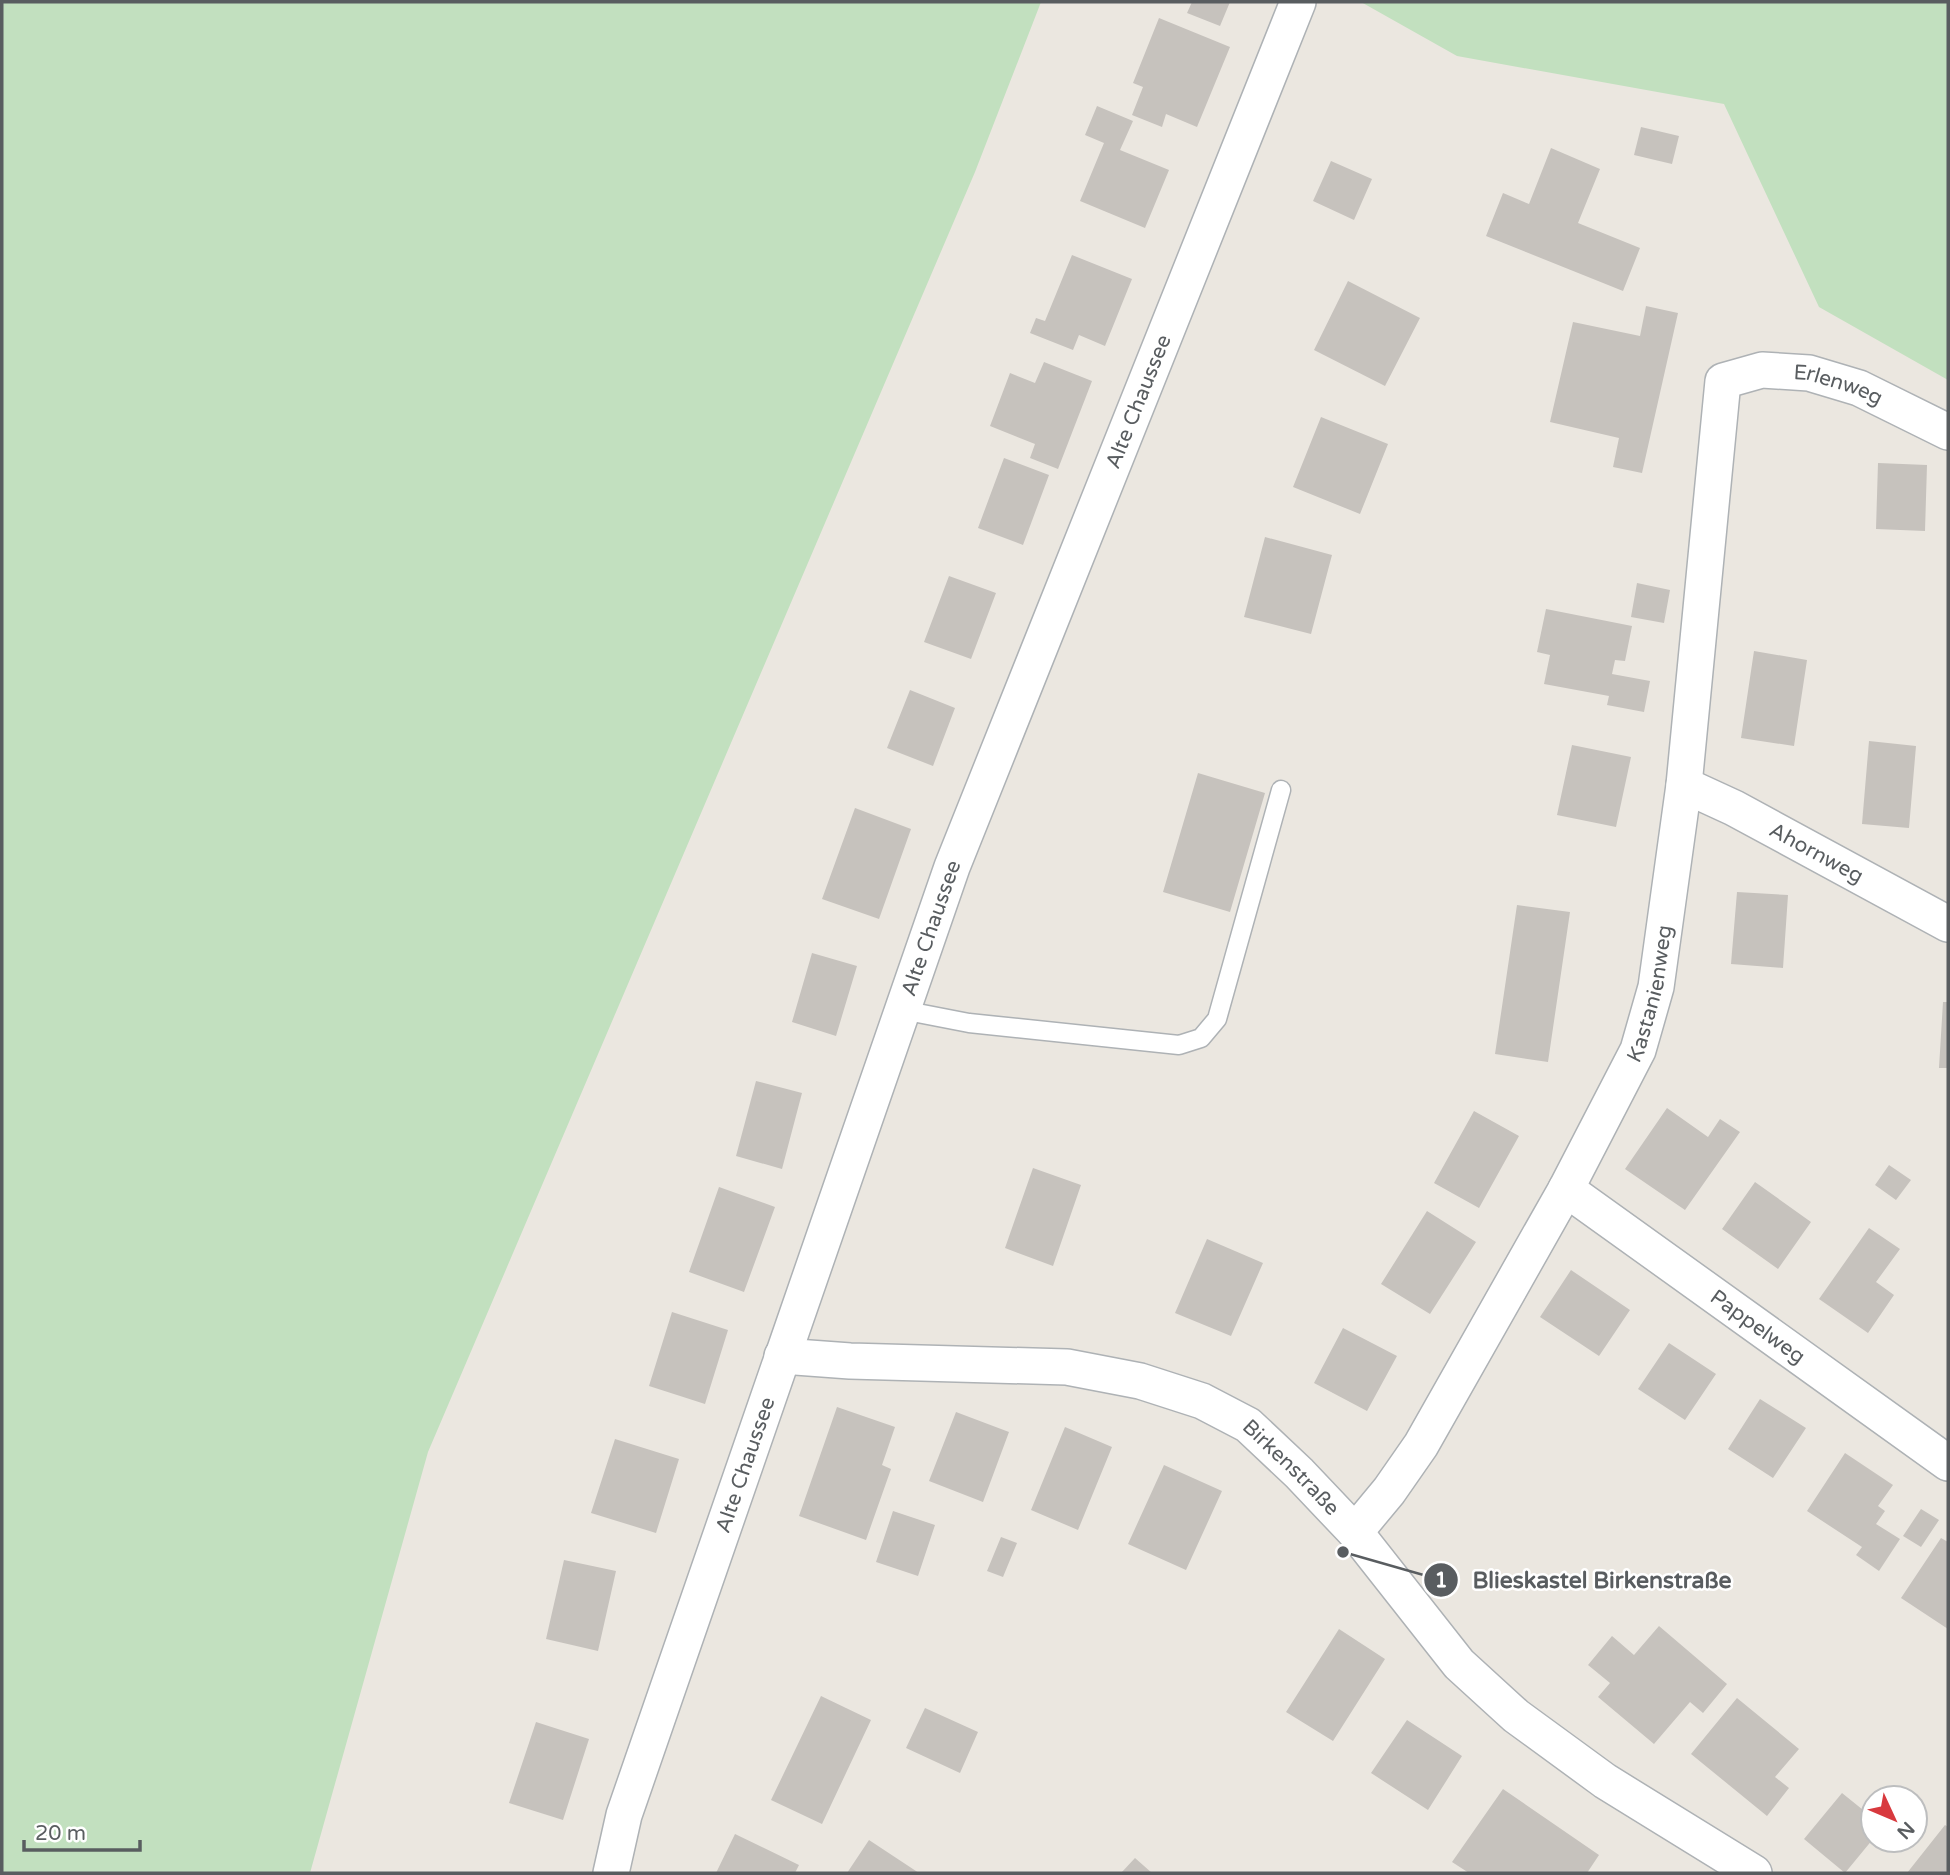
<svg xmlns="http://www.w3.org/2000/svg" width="1950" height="1875" font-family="'Varela Round',sans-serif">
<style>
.green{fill:#c2e0bf}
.building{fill:#c6c2bd}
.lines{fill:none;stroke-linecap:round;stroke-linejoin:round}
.lane-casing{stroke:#aeb2b5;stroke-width:21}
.street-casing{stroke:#aeb2b5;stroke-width:38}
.lane{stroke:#fff;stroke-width:18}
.street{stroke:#fff;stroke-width:35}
.labels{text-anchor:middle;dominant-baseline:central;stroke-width:5;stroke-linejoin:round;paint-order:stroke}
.street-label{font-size:21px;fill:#595d60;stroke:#fff}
.leader{fill:none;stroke:#595d60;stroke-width:2.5}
.callout-dot{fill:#595d60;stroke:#fff;stroke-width:2.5}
.mark-label{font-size:21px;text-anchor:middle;font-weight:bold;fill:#fff}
.callout-label{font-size:23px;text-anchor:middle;font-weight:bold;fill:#595d60;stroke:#fff;stroke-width:5;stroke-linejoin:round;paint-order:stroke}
</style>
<rect width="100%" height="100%" fill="#ebe7e0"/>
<path class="green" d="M2 2H1041L975 172 428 1452 310 1873H2Z
M1361 2H1948V380L1819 307 1724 104 1457 56Z"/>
<path class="building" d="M1192 2H1230L1220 26 1187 13Z
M1159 18 1230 47 1197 127 1166 114 1162 127 1132 115 1143 87 1133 83Z
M1097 106 1133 121 1120 150 1169 170 1145 228 1080 201 1104 143 1085 135Z
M1641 127 1679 136 1672 164 1634 155Z
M1551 148 1600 169 1578 223 1640 248 1623 291 1486 236 1503 193 1529 204Z
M1331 161 1372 179 1354 220 1313 201Z
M1072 255 1132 279 1105 346 1079 335 1073 350 1030 333 1036 318 1045 321Z
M1348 281 1420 318 1385 386 1314 350Z
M1646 306 1678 313 1642 473 1613 467 1619 438 1550 422 1573 322 1640 336Z
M1044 362 1092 381 1058 469 1030 458 1035 444 990 426 1010 373 1035 383Z
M1321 417 1388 444 1360 514 1293 487Z
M1004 458 1049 475 1023 545 978 528Z
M1878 463 1927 465 1925 531 1876 529Z
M1265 537 1332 555 1311 634 1244 617Z
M949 576 996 593 971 659 924 642Z
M1637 583 1670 590 1664 623 1631 617Z
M1546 609 1632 626 1625 661 1615 660 1612 674 1650 681 1644 712 1607 705 1609 696 1544 684 1550 655 1537 652Z
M1754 651 1807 660 1794 746 1741 738Z
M910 690 955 708 933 766 887 748Z
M1869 741 1916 746 1909 828 1862 824Z
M1572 745 1631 757 1616 827 1557 815Z
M1198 773 1265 793 1230 912 1163 892Z
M855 808 911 829 879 919 822 899Z
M1737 892 1788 895 1783 968 1731 964Z
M1517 905 1570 912 1548 1062 1495 1054Z
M812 953 857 966 836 1036 792 1022Z
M1943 1002H1948V1068H1939Z
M756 1081 802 1093 782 1169 736 1156Z
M1667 1108 1708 1137 1720 1119 1740 1132 1685 1210 1625 1169Z
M1474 1111 1519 1136 1479 1208 1434 1183Z
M1889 1165 1911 1180 1896 1200 1875 1185Z
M1033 1168 1081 1185 1053 1266 1005 1248Z
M1755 1182 1811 1222 1778 1269 1722 1229Z
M719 1187 775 1207 744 1292 689 1272Z
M1427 1211 1476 1242 1430 1314 1381 1284Z
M1869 1228 1900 1249 1876 1282 1894 1295 1868 1333 1819 1299Z
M1207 1239 1263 1263 1231 1336 1175 1313Z
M1571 1270 1630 1310 1599 1356 1540 1317Z
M672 1312 728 1330 705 1404 649 1386Z
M1343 1328 1397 1356 1367 1411 1314 1383Z
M1669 1343 1716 1374 1685 1420 1638 1389Z
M1760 1399 1806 1428 1773 1478 1728 1449Z
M837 1407 895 1427 882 1465 891 1469 866 1540 799 1516Z
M956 1412 1009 1432 983 1502 929 1481Z
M1065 1427 1112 1447 1078 1530 1031 1510Z
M615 1439 679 1459 656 1533 591 1513Z
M1845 1453 1893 1485 1878 1506 1885 1511 1876 1524 1900 1539 1879 1571 1856 1555 1862 1547 1807 1511Z
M1164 1465 1222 1491 1186 1570 1128 1544Z
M1921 1509 1939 1520 1921 1547 1903 1536Z
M893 1511 935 1525 918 1576 876 1562Z
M1001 1537 1017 1543 1003 1577 987 1571Z
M1941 1538 1948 1542V1629L1901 1598Z
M564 1560 616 1571 598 1651 546 1639Z
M1659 1626 1727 1684 1703 1713 1690 1702 1654 1744 1598 1697 1610 1683 1588 1665 1612 1636 1634 1655Z
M1339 1629 1385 1659 1333 1741 1286 1712Z
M821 1696 871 1720 822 1824 771 1800Z
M1737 1698 1799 1749 1775 1777 1789 1788 1767 1816 1691 1754Z
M925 1708 978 1732 960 1773 906 1748Z
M1407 1720 1462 1756 1428 1810 1371 1773Z
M536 1722 589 1739 563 1820 509 1803Z
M1503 1789 1599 1855 1587 1873H1469L1452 1862Z
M1842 1793 1873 1818V1839L1845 1873 1804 1839Z
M1945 1825 1948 1827V1873H1907Z
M735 1834 799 1865 795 1873H716Z
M869 1840 919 1873H847Z
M1135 1858 1152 1873H1121Z"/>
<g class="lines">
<g class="lane-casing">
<path id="lane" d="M902 1010 969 1023 1179 1045 1201 1038 1217 1019 1281 790"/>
</g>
<g class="street-casing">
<g id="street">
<path id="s1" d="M1684 785 1734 808 1948 924"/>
<path id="s2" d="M1566 1189 1948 1463"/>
<path id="s3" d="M782 1356 850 1361 1067 1367 1140 1381 1202 1401 1248 1425 1299 1473 1355 1532 1459 1664 1516 1716 1605 1781 1754 1873"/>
<path id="s4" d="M1355 1532 1389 1491 1421 1445 1566 1189 1638 1050 1656 987 1684 785 1723 381 1762 370 1809 373 1859 388 1948 432"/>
<path id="s5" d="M611 1873 624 1815 952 867 1298 2"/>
</g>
</g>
<use href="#lane" class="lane"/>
<use href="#street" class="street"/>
</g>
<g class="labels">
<g class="street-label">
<text stroke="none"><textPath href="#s4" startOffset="1354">Erlenweg</textPath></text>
<text stroke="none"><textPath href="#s5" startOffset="1564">Alte Chaussee</textPath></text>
<text stroke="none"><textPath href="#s1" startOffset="149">Ahornweg</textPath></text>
<text stroke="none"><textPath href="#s5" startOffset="998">Alte Chaussee</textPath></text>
<text stroke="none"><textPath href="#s4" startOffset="618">Kastanienweg</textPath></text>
<text stroke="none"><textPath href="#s2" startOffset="236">Pappelweg</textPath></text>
<text stroke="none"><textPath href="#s5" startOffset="430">Alte Chaussee</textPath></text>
<text stroke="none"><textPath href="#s3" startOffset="537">Birkenstraße</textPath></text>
</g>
</g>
<path class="leader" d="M1343 1552L1441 1580"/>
<g class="callout-dot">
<circle cx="1343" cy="1552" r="7"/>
<circle cx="1441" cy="1580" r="18"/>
</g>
<g class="mark-label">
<text x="1441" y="1587">1</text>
</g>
<g class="callout-label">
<text x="1602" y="1588">Blieskastel Birkenstraße</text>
</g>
<rect width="1950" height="1875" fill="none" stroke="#595d60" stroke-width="7"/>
<g transform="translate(1894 1819) rotate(134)"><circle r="33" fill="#ffffff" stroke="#bdbebf" stroke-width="2"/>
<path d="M0-5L12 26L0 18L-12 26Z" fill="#d8393e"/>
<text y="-10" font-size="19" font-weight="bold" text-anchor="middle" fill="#595d60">N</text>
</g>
<path d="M24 1840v10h116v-10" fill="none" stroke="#595d60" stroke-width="3.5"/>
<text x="35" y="1840" font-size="21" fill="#595d60" stroke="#ffffff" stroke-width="5" paint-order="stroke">20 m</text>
</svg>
